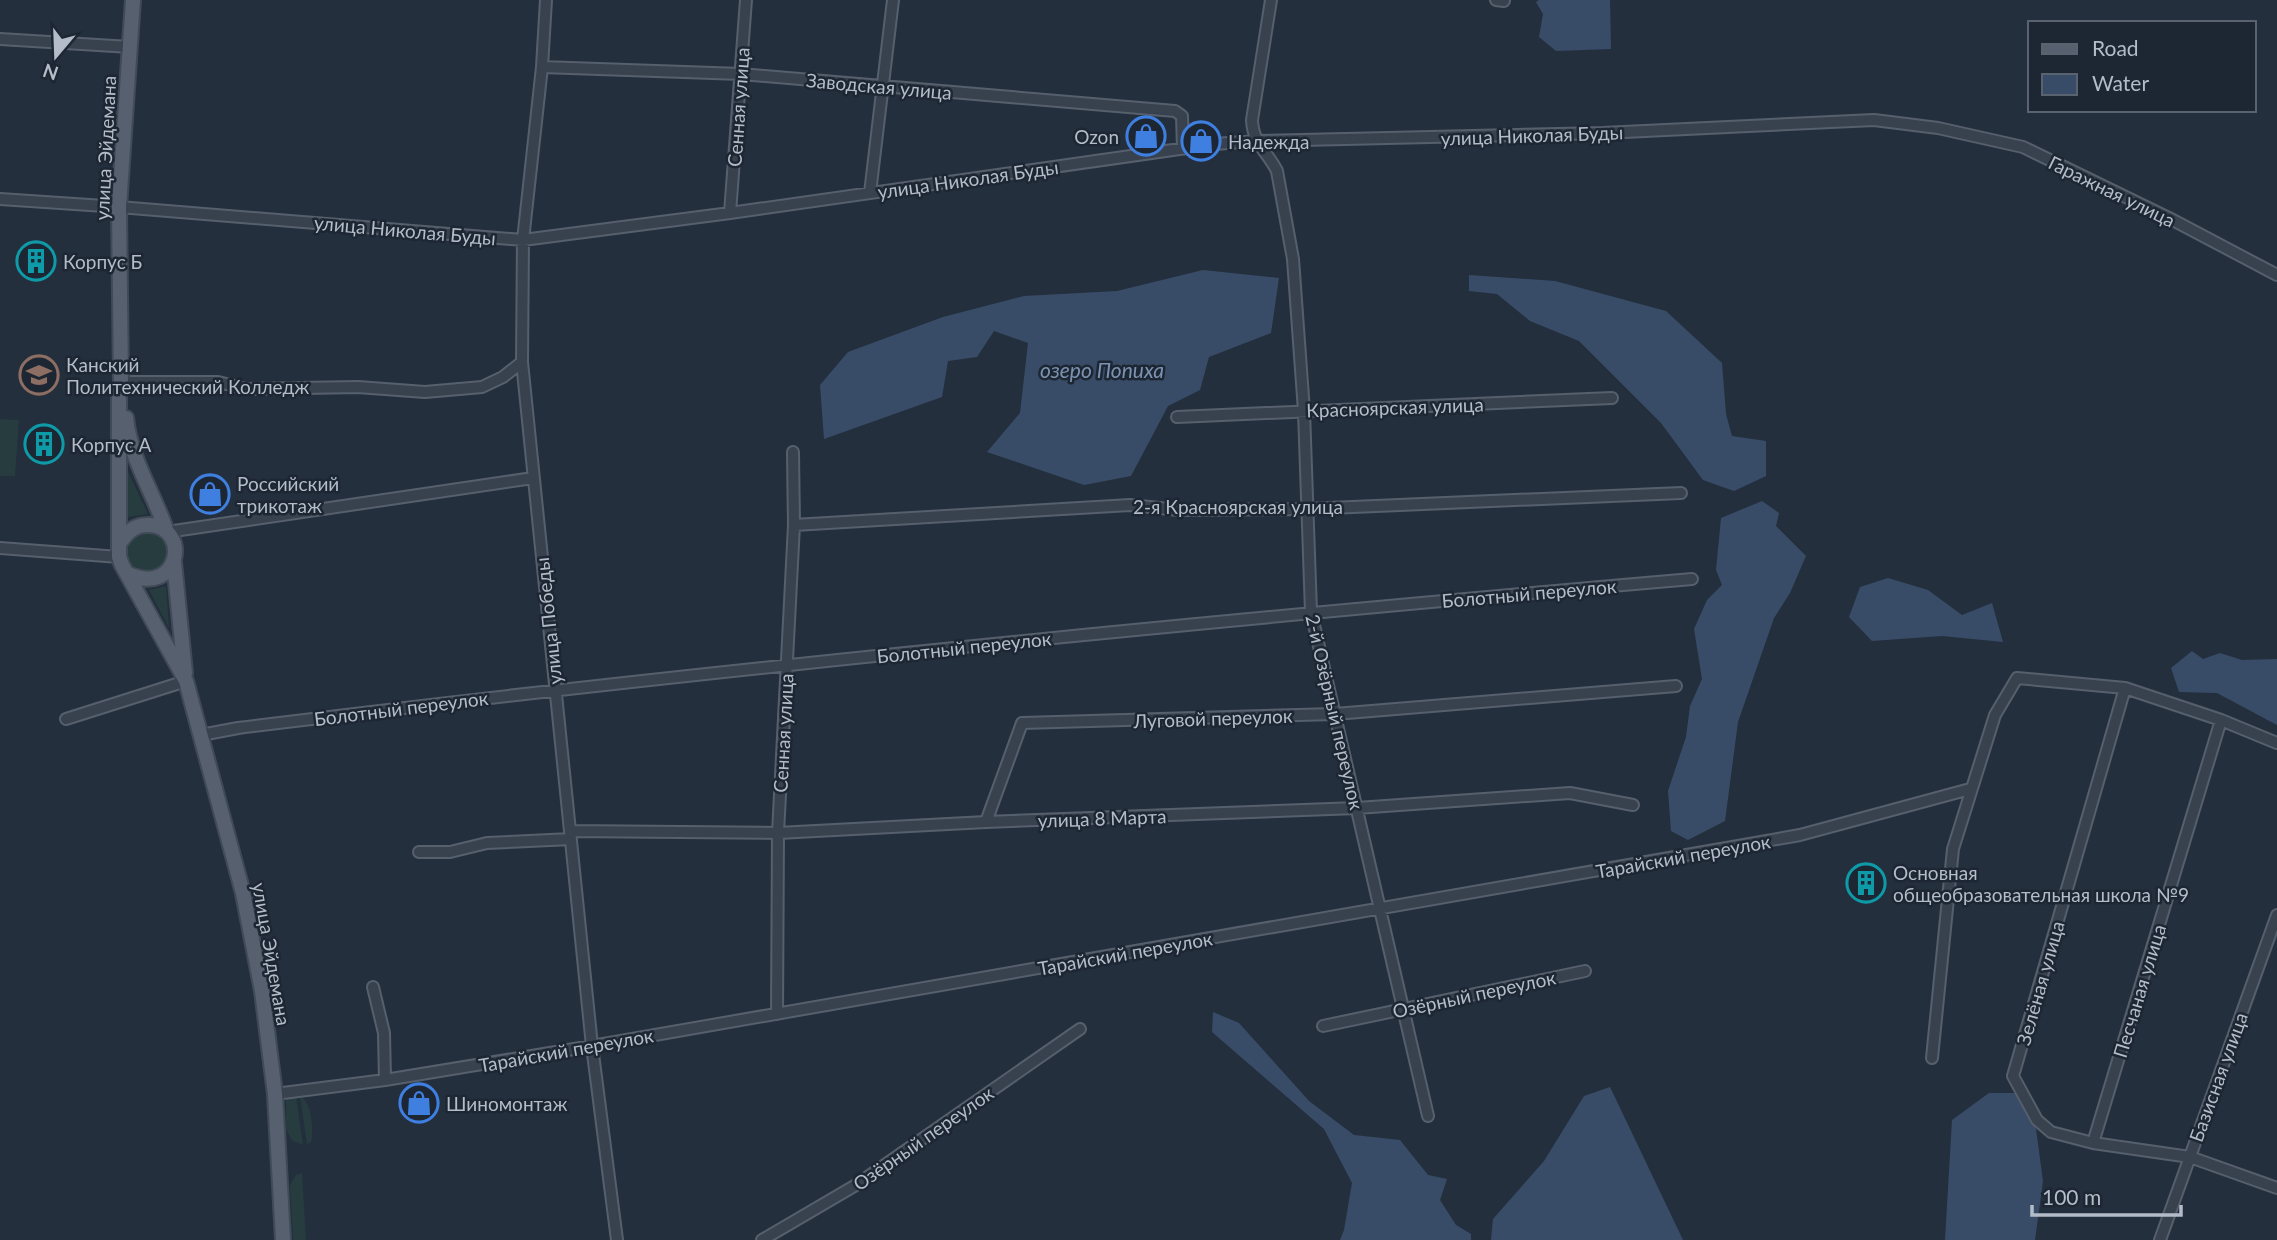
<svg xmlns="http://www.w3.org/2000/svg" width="2277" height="1240" font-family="Lato,sans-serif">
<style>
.green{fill:#263c3f}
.water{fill:#394c67}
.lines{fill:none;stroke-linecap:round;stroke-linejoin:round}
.minor-casing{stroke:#565f6c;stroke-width:14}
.major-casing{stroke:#414a57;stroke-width:18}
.minor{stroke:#38414e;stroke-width:10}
.major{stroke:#56606e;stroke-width:14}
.labels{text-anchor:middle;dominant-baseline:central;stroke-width:5;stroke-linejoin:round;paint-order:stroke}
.street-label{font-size:19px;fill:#b4bcc9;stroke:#1d2633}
.poi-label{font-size:19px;fill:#b4bcc9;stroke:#1d2633;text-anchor:start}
.water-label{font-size:21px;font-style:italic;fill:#7c92b1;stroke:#1d2633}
</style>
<rect width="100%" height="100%" fill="#242f3e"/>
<path class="green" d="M0 419 19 420 15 476H0Z
M128 472 148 514 128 517Z
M126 552a21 21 0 1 1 42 0a21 21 0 1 1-42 0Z
M166 586 169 627V628L149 590Z
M296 1096 303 1145 293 1141 286 1130V1100Z
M300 1096C312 1102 314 1130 311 1142L307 1144Z
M302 1173 306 1240H293L290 1185 296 1175Z"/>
<path class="water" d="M1539 0H1610L1611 49 1556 51 1539 37 1543 14 1536 2Z
M1203 270 1279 278 1271 333 1209 357 1200 390 1168 406 1131 476 1084 485 987 452 1020 413 1028 343 994 331 977 357 948 361 942 397 824 439 820 385 848 352 943 317 1024 296 1117 291Z
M1469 275 1555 281 1666 311 1722 363 1726 414 1732 436 1766 441V476L1734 491 1703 480 1661 423 1579 341 1530 321 1497 294 1469 291Z
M1762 501 1779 513 1776 526 1806 556 1790 593 1774 618 1738 722 1725 821 1688 840 1671 831 1668 791 1686 737 1690 706 1702 679 1694 629 1707 600 1722 585 1716 570 1721 518Z
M1888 578 1928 590 1962 615 1992 603 2003 642 1942 636 1872 641 1849 617 1860 587Z
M2192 651 2203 659 2220 653 2242 660 2277 659V725L2217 693 2179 692 2171 668Z
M1213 1012 1239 1023 1309 1101 1354 1135 1400 1140 1428 1175 1447 1179 1440 1200 1456 1225 1471 1234V1240H1340L1344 1230 1352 1183 1324 1129 1212 1032Z
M1610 1087 1683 1240H1491L1493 1219 1544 1161 1584 1096Z
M1989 1093H2016L2036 1129 2043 1181 2035 1240H1945L1952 1120Z"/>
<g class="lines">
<g class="minor-casing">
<path id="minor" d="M546 0 542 67 523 240 522 362 592 1046 617 1240
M1271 0 1252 120C1253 144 1267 151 1277 171L1293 259 1304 411 1311 612 1428 1116
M1496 0 1504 1
M0 39 130 47
M542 67 741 74 1175 111 1182 116 1183 148
M870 193 893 0
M0 199 119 207 523 240 730 213 1215 144 1256 141 1603 133 1874 120 1938 128 2023 147 2169 218 2277 275
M730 213 746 0
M121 382H218L247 389 358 387 425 392 482 387 503 377 522 362
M1177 417 1612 398
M794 525 1130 505 1179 510 1306 509 1681 493
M167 532 533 478
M0 548 119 557
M2125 688 2013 1076 2037 1120 2051 1132 2093 1143 2190 1157 2277 1188
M66 719 186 681
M201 735 238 728C722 668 1206 621 1692 579
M986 822 1022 723 1335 714 1676 686
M570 831 778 833 986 822 1357 808 1570 793 1633 805
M419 852H450L487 843 571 839
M373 987 384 1033 385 1080
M777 1014 778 833 794 525 793 452
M1323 1026 1585 971
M1932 1058 1953 849 1995 715 2017 678 2125 688 2221 720 2277 743
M275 1094 385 1080 592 1046 1800 835 1970 789
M2093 1143 2221 720
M762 1240 856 1185 1080 1029
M2160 1240 2277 915"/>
</g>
<g class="major-casing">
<path id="major" d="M126 418C130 458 154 494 167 532
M119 544V397L121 382 119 207 133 0
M174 562 185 673
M128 574C180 597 191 528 150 525 135 524 127 532 119 544V557L122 565 186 681 243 893 262 991 275 1094 283 1240"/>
</g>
<use href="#minor" class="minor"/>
<use href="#major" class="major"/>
</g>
<defs>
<g id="shop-ring" transform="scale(2.0125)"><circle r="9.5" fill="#1d2633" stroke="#3f7fe0" stroke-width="1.5"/><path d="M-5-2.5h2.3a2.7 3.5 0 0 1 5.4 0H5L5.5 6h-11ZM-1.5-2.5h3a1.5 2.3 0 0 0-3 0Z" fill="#3f7fe0"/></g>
<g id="building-ring" transform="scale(2.0125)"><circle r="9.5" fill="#1d2633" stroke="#0f9aa8" stroke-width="1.5"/><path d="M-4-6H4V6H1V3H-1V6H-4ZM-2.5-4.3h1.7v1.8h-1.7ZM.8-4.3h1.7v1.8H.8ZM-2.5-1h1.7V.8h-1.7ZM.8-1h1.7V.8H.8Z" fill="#0f9aa8"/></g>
<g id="university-ring" transform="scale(2.0125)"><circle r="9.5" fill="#1d2633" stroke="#8d6e63" stroke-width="1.5"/><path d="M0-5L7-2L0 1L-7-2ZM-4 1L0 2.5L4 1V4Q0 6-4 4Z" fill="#8d6e63"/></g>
</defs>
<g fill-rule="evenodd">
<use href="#shop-ring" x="1146" y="136"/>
<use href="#shop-ring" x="1201" y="141"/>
<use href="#building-ring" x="36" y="261"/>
<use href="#university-ring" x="39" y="375"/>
<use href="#building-ring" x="44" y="444"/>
<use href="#shop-ring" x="210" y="494"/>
<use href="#building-ring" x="1866" y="883"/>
<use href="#shop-ring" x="419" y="1103"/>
</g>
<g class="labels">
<g class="street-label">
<text transform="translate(879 86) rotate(5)">Заводская улица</text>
<text transform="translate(738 107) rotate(-86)">Сенная улица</text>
<text transform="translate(1532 135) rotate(-2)">улица Николая Буды</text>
<text transform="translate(105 148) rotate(-87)">улица Эйдемана</text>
<text transform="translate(968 179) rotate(-8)">улица Николая Буды</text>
<text transform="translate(2112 191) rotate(26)">Гаражная улица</text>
<text transform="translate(405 230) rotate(5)">улица Николая Буды</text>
<text transform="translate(1395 407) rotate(-2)">Красноярская улица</text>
<text x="1238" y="506">2-я Красноярская улица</text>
<text transform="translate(1529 593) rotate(-5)">Болотный переулок</text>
<text transform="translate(548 621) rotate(-96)">улица Победы</text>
<text transform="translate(964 647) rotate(-6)">Болотный переулок</text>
<text transform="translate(401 708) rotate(-7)">Болотный переулок</text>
<text transform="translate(1335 712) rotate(77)">2-й Озёрный переулок</text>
<text transform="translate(1213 718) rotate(-2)">Луговой переулок</text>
<text transform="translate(783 733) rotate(-87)">Сенная улица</text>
<text transform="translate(1102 818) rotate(-2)">улица 8 Марта</text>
<text transform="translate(1683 856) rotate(-10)">Тарайский переулок</text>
<text transform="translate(1125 953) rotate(-10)">Тарайский переулок</text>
<text transform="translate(272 954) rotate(80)">улица Эйдемана</text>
<text transform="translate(2040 983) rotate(-74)">Зелёная улица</text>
<text transform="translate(2139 991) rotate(-73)">Песчаная улица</text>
<text transform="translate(1474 994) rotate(-12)">Озёрный переулок</text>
<text transform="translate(566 1050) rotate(-10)">Тарайский переулок</text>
<text transform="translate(2218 1077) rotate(-70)">Базисная улица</text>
<text transform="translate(923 1138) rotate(-35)">Озёрный переулок</text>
</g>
<g class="poi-label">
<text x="1119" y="136" text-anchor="end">Ozon</text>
<text x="1228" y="141">Надежда</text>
<text x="63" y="261">Корпус Б</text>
<text x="66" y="364">Канский<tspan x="66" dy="22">Политехнический Колледж</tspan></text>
<text x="71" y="444">Корпус А</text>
<text x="237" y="483">Российский<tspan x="237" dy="22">трикотаж</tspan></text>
<text x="1893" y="872">Основная<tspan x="1893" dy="22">общеобразовательная школа №9</tspan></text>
<text x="446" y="1103">Шиномонтаж</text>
</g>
<g class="water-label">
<text x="1102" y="369">озеро Попиха</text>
</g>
</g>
<rect x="2028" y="21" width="228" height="91" fill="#1d2633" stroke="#59626f" stroke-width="2"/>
<rect x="2042" y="44" width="35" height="10" fill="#56606e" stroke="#59626f" stroke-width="2"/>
<text x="2092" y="56" font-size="21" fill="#b4bcc9">Road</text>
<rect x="2042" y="74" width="35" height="21" fill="#394c67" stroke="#59626f" stroke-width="2"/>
<text x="2092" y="91" font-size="21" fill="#b4bcc9">Water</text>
<g transform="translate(56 56) rotate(199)" stroke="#1d2633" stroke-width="5" paint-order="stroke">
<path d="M0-5L12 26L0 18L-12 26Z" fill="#b4bcc9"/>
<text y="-10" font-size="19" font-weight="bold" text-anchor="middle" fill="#b4bcc9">N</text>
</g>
<path d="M2032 1205v10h149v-10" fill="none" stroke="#b4bcc9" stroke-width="3.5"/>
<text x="2042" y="1205" font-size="21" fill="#b4bcc9" stroke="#1d2633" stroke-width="5" paint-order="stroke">100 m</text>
</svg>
